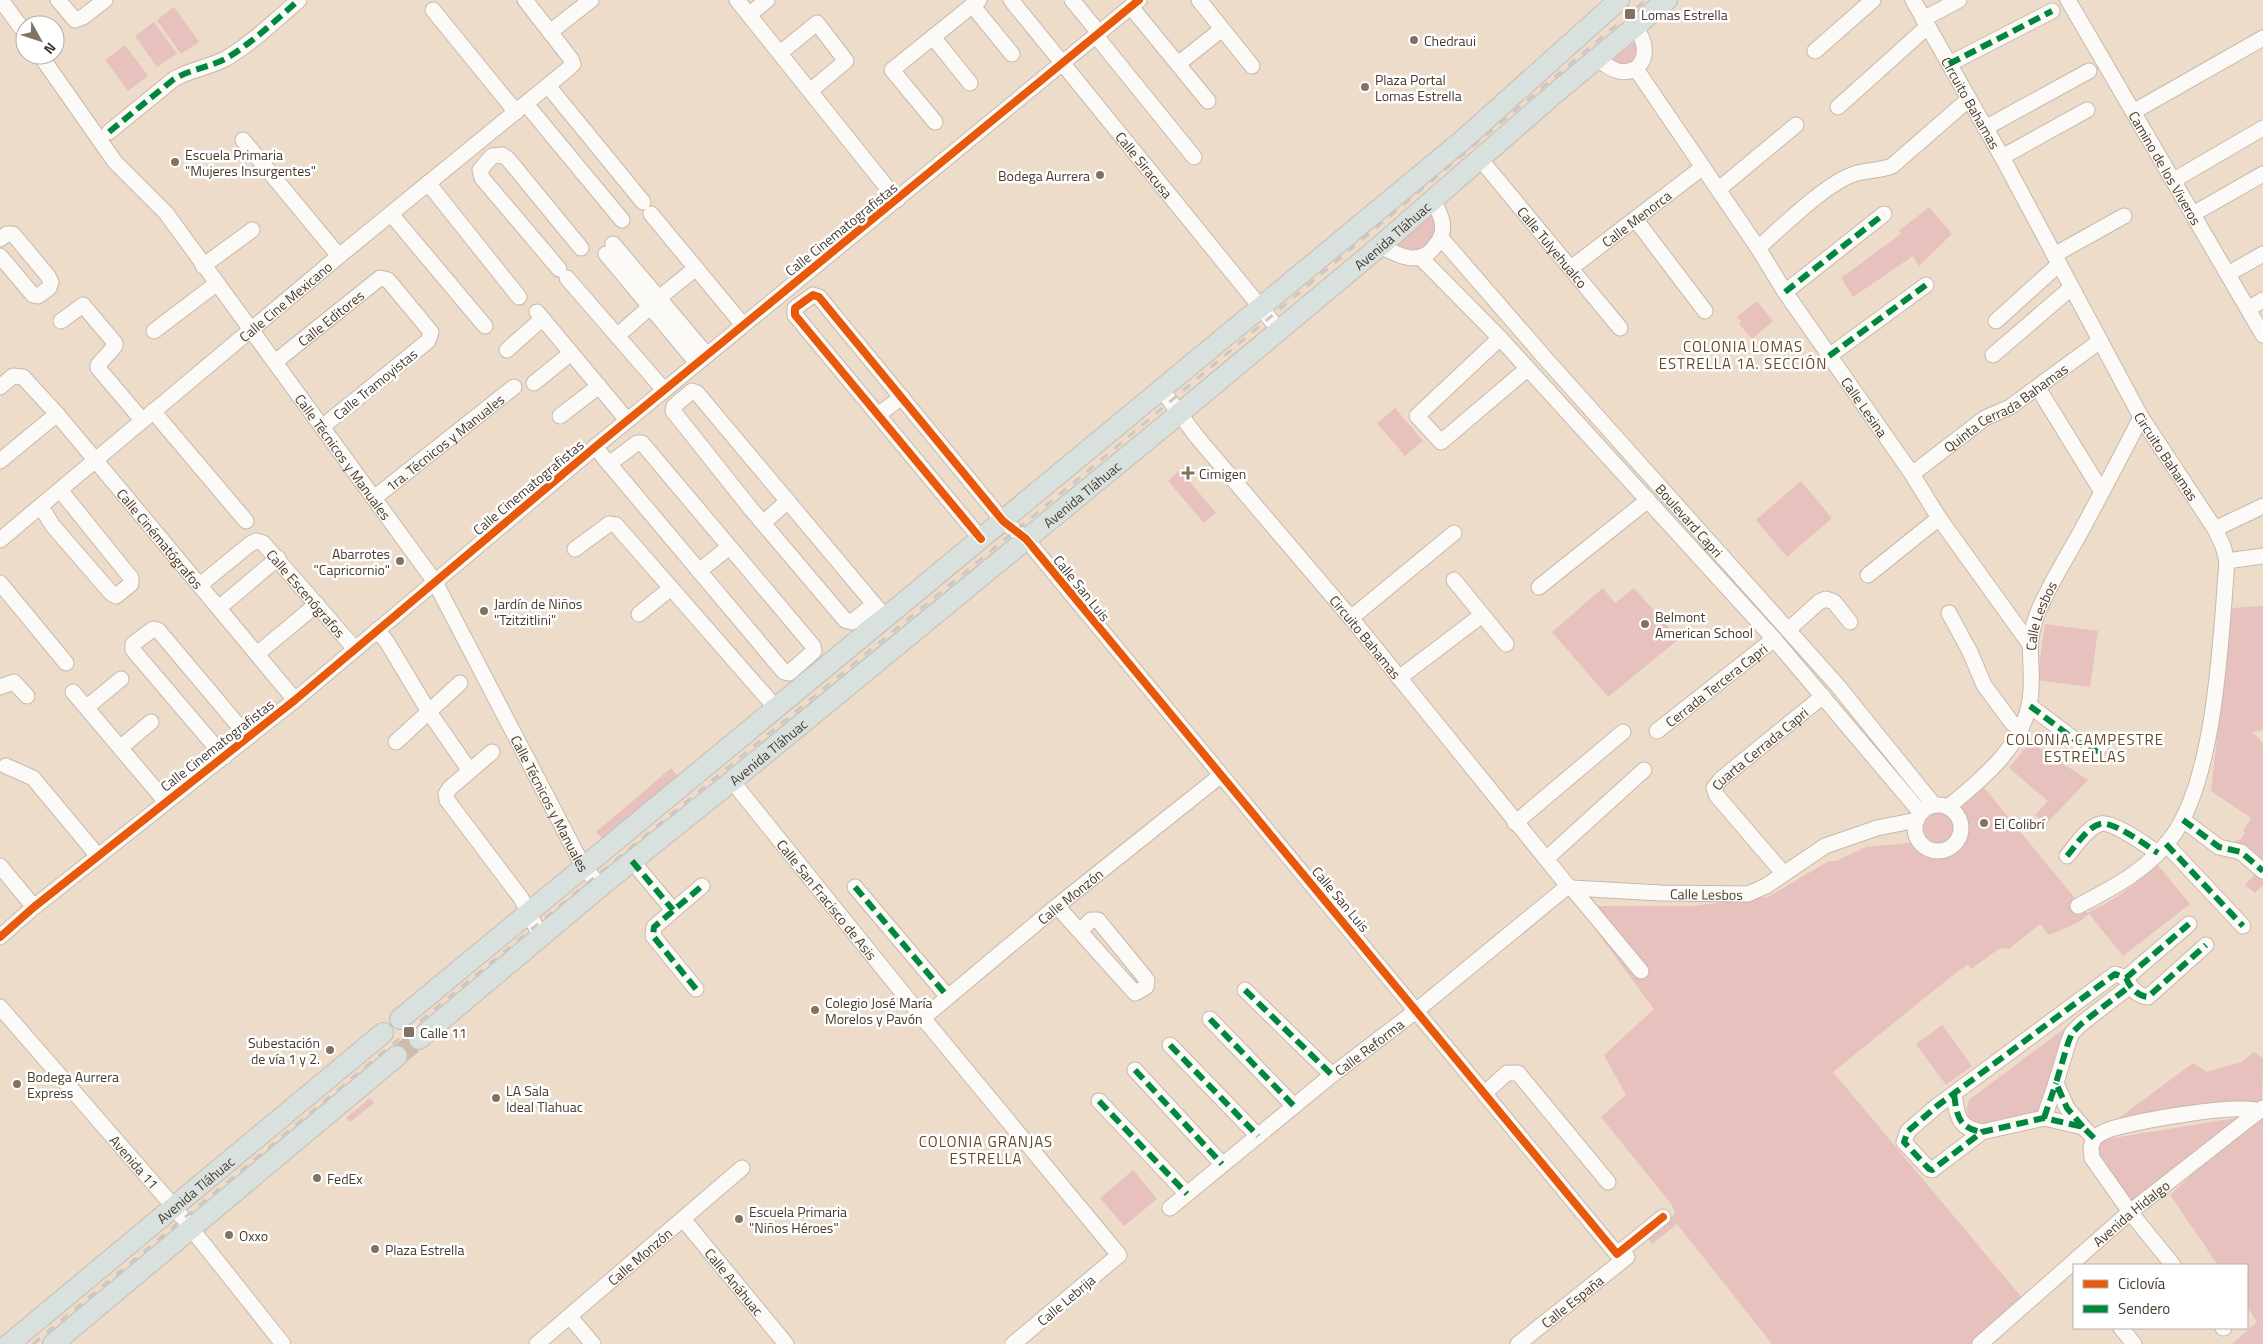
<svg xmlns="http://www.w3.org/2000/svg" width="2263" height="1344" font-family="'Titillium Web',sans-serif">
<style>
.green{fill:#e7c1be}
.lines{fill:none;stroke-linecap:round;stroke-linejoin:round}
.major-tunnel{stroke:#ccbcab;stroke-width:20;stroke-dasharray:20 10;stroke-linecap:butt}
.minor-casing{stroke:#c7b9ab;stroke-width:17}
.major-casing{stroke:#c6bcb3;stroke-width:22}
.minor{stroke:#fcfaf7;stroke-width:15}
.major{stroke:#d9e1de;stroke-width:20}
.rail{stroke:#ccc7c2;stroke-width:3;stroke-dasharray:9 9;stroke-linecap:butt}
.quiet{stroke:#00873e;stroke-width:6;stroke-dasharray:12 6;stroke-linecap:butt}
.cycleway-casing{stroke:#fff;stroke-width:11}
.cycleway{stroke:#e8590c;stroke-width:8}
.poi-dot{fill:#817364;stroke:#fff;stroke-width:2}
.labels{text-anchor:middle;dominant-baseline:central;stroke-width:5;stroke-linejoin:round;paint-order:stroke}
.poi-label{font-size:14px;fill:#473a2d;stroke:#fff;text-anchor:start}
.street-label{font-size:14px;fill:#473a2d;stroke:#fff}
.neighbourhood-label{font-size:15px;letter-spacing:1px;fill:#644a2d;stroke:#fff}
</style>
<rect width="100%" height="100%" fill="#eddcca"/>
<path class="green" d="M174 7 199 42 181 54 157 20Z
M154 22 177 54 157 67 135 36Z
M1635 42 1641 71 1606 65Z
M125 45 148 76 128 91 105 60Z
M1431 207 1438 232 1423 253 1393 248Z
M1929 207 1952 234 1919 266 1913 256 1853 297 1841 278 1901 234 1899 231Z
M1757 301 1773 321 1752 339 1739 324 1741 322 1737 317Z
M1395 408 1423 441 1405 456 1377 423Z
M1180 470 1216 513 1204 523 1168 481Z
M1801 481 1832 518 1787 557 1756 520Z
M1603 588 1615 603 1634 588 1679 639 1608 697 1552 632Z
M2263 606V730L2253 732 2263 744V867L2235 841 2241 839 2245 833 2243 831 2251 818 2211 791 2232 608Z
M2045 624 2098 631 2090 687 2037 680Z
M2030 742 2088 780 2046 824 2035 815 2048 801 2009 768Z
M671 768 681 780 606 843 596 832Z
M1982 785 2087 913C2114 901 2136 884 2157 864L2190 904 2123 956 2089 914 2079 922 2049 935 2040 924 2009 949 2000 948 1971 969 1968 964 1953 975 1833 1072 2024 1300 1972 1344H1772L1677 1224 1652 1244 1647 1238 1675 1214 1672 1205 1601 1117 1626 1095 1604 1055 1654 1009 1578 906H1693L1768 897 1829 861H1836L1866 847 1919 842C1943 866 1974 839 1955 811Z
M1924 828a16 16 0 1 1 32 0a16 16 0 1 1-32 0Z
M2257 872 2263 877V885L2255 893 2245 885Z
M1942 1025 1972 1066 1946 1085 1916 1044Z
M2065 1028 2041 1112C2022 1117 1950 1145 1970 1099Z
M2254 1052 2263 1058 2262 1101 2112 1123 2193 1063 2207 1072 2241 1062Z
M370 1098 374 1103 350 1122 346 1118Z
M2263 1108V1344H2232L2257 1322 2247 1307V1265H2218L2170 1195Z
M2242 1117 2134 1208 2100 1160 2097 1151 2101 1140Z
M1133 1170 1157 1199 1124 1226 1100 1198Z"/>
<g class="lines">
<path class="major-tunnel" d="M397 1056 419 1039"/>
<g class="minor-casing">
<g id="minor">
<path d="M1 0 25 33"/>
<path d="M58 0 75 20 83 17 105 0"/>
<path d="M737 0 897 200"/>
<path id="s1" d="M1011 0 1279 330"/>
<path d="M1072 0 1099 33"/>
<path d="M1199 0 1252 66"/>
<path id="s2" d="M1913 0 2002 157 2141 417 2215 529 2223 546 2227 561C2221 636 2216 772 2174 834 2151 868 2113 888 2078 906"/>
<path id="s3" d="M2068 0 2263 335"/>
<path d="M972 5 1012 54"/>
<path d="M1131 7 1208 101"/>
<path d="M433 10 516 112"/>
<path d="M749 15 767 0"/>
<path d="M1923 19 1959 0"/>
<path d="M550 32 591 0"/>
<path d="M1096 36 1194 157"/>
<path d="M933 37 970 83"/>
<path d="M1815 51 1873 0"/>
<path d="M780 53 817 23 846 61 810 91"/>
<path id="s4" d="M40 55 115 162 166 213 435 582 584 868 601 886"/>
<path d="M1598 58C1628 90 1661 60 1635 27"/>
<path d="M1178 64 1222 29"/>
<path d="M1949 64 2052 11"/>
<path id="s5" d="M1636 69 1758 248 1785 292 1912 474 1939 518 2029 643"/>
<path d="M549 87 643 202"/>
<path d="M526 104 622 220"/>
<path d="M1838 107 1927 27"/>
<path d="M2133 112 2263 38"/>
<path d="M935 122 892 70 979 0"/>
<path d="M1985 128 2089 71"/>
<path d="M109 132 174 79C191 69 211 67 227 58 253 42 276 20 299 0"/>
<path d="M243 140 339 256"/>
<path d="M2002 157 2087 110"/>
<path id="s6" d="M1486 166 1620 328"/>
<path d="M2174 180 2263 128"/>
<path d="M428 183 519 297"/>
<path d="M1719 189 1796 125"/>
<path d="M391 214 485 326"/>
<path d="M651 214 743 325"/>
<path d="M2193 214 2263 174"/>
<path d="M1636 220 1705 311"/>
<path id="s7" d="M1441 238 1545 358 1838 686 1934 805"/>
<path d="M0 239 7 234H13L48 276 51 282 49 288 38 296 33 295 0 256"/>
<path d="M613 244 707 355"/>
<path d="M1380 246C1399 256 1420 267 1435 246 1441 239 1444 230 1442 221 1440 213 1436 206 1433 199"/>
<path d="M1758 248C1782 227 1825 184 1854 174 1866 170 1879 171 1892 166L1969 99"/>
<path d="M606 254 697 363"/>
<path d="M2054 255 2124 216"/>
<path d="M1421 258 1500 338 1774 639 1921 813"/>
<path d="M203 266 252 230"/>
<path id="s8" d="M1571 268 1703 167"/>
<path d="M559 269 482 178 480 170 492 156 502 155 508 159 581 248"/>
<path d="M2228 274 2263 254"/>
<path d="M567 278 664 390"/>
<path d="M1785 292 1884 214"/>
<path d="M659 298 696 268"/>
<path d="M2248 309 2263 300"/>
<path d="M537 312 627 420"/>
<path d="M61 321 83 305 115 343V346L98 365V368L142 420"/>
<path d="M1996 321 2058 265"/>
<path d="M154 331 216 284"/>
<path d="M617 336 650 307"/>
<path d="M1500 338 1417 416 1441 442 1527 369"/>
<path d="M507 350 542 319"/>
<path d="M1993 355 2071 288"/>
<path d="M1829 356 1926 285"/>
<path id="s9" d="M275 362 380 278 388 280 431 332 428 341 322 427"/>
<path d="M534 383 571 353"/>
<path id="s10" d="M0 387 13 376 23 377 57 414 295 700"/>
<path d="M2038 388 2102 492"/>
<path id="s11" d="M1162 390 1197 437 1351 618 1568 886"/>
<path d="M153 411 246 521"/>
<path d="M879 414 902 397"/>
<path d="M560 416 599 386"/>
<path d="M595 447 784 672 789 673 814 651 813 646 642 443H637L609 464"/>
<path d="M0 461 57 414"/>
<path id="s12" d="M1912 474 1985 418 2010 407 2100 341"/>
<path id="s13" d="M374 498 514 387"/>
<path d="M41 507 53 526 111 593 116 596 131 584V578L60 490"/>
<path d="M763 523 788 501"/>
<path d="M2215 529 2263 506"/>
<path d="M981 539 795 315V308L813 295 819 297 1003 521 1026 539 1617 1254 1663 1217"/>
<path id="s14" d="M0 540 339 256 568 69 573 64 571 59 525 0"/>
<path d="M575 549 609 524 616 525 776 708"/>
<path d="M2227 561 2263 556"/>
<path d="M699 571 728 548"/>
<path d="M1868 575 1939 518"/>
<path d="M1454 580 1506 644"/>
<path d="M0 583 66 663"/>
<path id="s15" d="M200 585 250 544 256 541 263 543 355 649"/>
<path d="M1539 587 1648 500"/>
<path d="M874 604 852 622 845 620 751 509 673 411 674 406 692 391 697 393 879 610 885 618"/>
<path d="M220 607 278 558"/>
<path d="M1949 613 1970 652 1984 685 2012 723 2021 729"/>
<path d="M639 614 671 588"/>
<path d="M1351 618 1454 533"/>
<path d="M377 630 387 642 429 712 470 771"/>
<path d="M1788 630 1819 602 1826 599 1834 602 1850 622"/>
<path d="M257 654 317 604"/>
<path d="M1399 678 1482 615"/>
<path d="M0 687 14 682 27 696"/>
<path d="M73 692 166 802"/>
<path d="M2030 706 2090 751H2096L2103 743"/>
<path d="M87 707 121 679"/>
<path id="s16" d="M1657 731 1774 639"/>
<path d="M396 742 460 683"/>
<path d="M120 748 151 722"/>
<path d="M492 752 450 788 446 794 447 800 521 898 541 937"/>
<path d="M224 757 133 650V644L153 629 158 630 248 737"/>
<path d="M6 766 33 778 98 856"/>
<path id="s17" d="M732 781 923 1018 1119 1255 1013 1344"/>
<circle cx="1938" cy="828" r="23"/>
<path id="s18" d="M1948 807C1984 778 2029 741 2031 690 2033 658 2025 645 2038 612 2049 585 2065 560 2079 535 2100 496 2121 457 2141 417"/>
<path d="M2183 820 2219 847 2241 852 2263 871"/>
<path d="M1515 823 1623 732"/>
<path d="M2166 844 2243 926"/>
<path d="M2067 856C2075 847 2087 827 2100 824 2112 820 2147 846 2158 853"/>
<path d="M1546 859 1644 770"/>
<path d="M632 861 673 910"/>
<path d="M0 866 34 907"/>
<path id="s19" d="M1784 874 1717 796 1714 788 1721 779 1823 696"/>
<path id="s20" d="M1568 886 1572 888 1661 893 1748 894 1766 886 1825 846 1877 828 1917 820"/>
<path d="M855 887 948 997"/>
<path d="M1572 888 1641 971"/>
<path d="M1057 906 1135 993 1146 987 1147 980 1098 920H1091L1080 931"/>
<path d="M0 937 34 907 295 700 595 447 1139 0"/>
<path d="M2126 978 2189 924"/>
<path d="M696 989 653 936 654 927 702 886"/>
<path d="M1245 990 1332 1075"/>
<path id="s21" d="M0 1007 174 1207 283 1344"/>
<path id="s22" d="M923 1018 1057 906 1220 776"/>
<path d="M1210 1019 1294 1106"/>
<path d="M1170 1045 1258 1136"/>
<path d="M1135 1070 1222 1164"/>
<path d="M1485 1093 1507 1073H1518L1608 1182"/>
<path d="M1954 1094C1957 1116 1958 1128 1982 1132"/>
<path d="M1099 1101 1187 1194"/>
<path d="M2044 1118 2056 1083"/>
<path d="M2083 1127 2067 1108 2056 1083 2068 1043 2072 1033 2081 1024 2130 986"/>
<path d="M2094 1138 2083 1127 2044 1118 1982 1132 1932 1170 1929 1169 1904 1142 1908 1131 1937 1106 2115 974 2126 978C2130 987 2137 996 2148 997L2206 945"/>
<path id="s23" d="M1170 1208 1332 1075 1417 1010 1568 886"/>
<path id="s24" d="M683 1219 786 1344"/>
<path d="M2173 1265 2130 1212 2092 1158 2091 1147 2094 1138C2099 1134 2105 1131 2111 1129 2139 1121 2234 1103 2259 1111"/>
<path d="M570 1317 593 1344"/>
<path d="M2121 1328 2134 1344"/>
<path d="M2223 1328H2224"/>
<path id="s25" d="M537 1344 742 1168"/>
<path id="s26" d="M1518 1344 1627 1257"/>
<path id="s27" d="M1980 1344 2130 1212 2263 1108"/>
</g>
</g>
<g class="major-casing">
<g id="major">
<path d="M400 1019 1464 139 1619 0"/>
<path id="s28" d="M419 1039 601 886 732 781 1180 413 1380 246 1553 95 1667 0"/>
<path id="s29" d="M9 1344 383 1033"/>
<path d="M53 1344 397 1056"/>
</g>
</g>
<use href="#minor" class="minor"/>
<use href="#major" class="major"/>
<path class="rail" d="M33 1344 454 993 1083 475 1646 0"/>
<path class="quiet" d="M1949 64 2052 11
M109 132 174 79C191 69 211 67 227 58 253 42 276 20 299 0
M1785 292 1884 214
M1829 356 1926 285
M2030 706 2090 751H2096L2103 743
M2183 820 2219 847 2241 852 2263 871
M2166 844 2243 926
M2067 856C2075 847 2087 827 2100 824 2112 820 2147 846 2158 853
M632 861 673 910
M855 887 948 997
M2126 978 2189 924
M696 989 653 936 654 927 702 886
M1245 990 1332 1075
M1210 1019 1294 1106
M1170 1045 1258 1136
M1135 1070 1222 1164
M1954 1094C1957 1116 1958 1128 1982 1132
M1099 1101 1187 1194
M2044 1118 2056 1083
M2083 1127 2067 1108 2056 1083 2068 1043 2072 1033 2081 1024 2130 986
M2094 1138 2083 1127 2044 1118 1982 1132 1932 1170 1929 1169 1904 1142 1908 1131 1937 1106 2115 974 2126 978C2130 987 2137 996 2148 997L2206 945"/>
<g class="cycleway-casing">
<path id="cycleway" d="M981 539 795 315V308L813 295 819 297 1003 521 1026 539 1617 1254 1663 1217
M0 937 34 907 295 700 595 447 1139 0"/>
</g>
<use href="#cycleway" class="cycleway"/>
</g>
<g class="poi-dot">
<rect x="1624" y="8" width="12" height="12" rx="2.5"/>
<circle cx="1414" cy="40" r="5"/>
<circle cx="1365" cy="87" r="5"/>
<circle cx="175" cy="162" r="5"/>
<circle cx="1100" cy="175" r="5"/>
<path d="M1185.5 465.5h5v5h5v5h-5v5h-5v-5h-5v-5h5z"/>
<circle cx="400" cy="561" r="5"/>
<circle cx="484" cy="611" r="5"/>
<circle cx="1645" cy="624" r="5"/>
<circle cx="1984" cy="823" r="5"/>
<circle cx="815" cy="1010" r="5"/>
<rect x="403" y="1026" width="12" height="12" rx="2.5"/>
<circle cx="330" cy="1050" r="5"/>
<circle cx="17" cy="1084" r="5"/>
<circle cx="496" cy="1098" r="5"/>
<circle cx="317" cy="1178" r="5"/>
<circle cx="739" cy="1219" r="5"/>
<circle cx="229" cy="1235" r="5"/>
<circle cx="375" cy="1249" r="5"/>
</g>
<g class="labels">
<g class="poi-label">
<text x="1641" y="14">Lomas Estrella</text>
<text x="1424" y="40">Chedraui</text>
<text x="1375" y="79">Plaza Portal<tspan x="1375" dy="16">Lomas Estrella</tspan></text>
<text x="185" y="154">Escuela Primaria<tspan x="185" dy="16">"Mujeres Insurgentes"</tspan></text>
<text x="1090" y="175" text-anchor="end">Bodega Aurrera</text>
<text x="1199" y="473">Cimigen</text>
<text x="390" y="553" text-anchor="end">Abarrotes<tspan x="390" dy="16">"Capricornio"</tspan></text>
<text x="494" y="603">Jardín de Niños<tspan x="494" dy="16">"Tzitzitlini"</tspan></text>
<text x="1655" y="616">Belmont<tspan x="1655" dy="16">American School</tspan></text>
<text x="1994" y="823">El Colibrí</text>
<text x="825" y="1002">Colegio José María<tspan x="825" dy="16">Morelos y Pavón</tspan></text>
<text x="420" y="1032">Calle 11</text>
<text x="320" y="1042" text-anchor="end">Subestación<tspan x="320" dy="16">de vía 1 y 2.</tspan></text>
<text x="27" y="1076">Bodega Aurrera<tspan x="27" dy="16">Express</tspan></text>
<text x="506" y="1090">LA Sala<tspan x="506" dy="16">Ideal Tlahuac</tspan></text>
<text x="327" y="1178">FedEx</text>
<text x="749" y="1211">Escuela Primaria<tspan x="749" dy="16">"Niños Héroes"</tspan></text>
<text x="239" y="1235">Oxxo</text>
<text x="385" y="1249">Plaza Estrella</text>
</g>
<g class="street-label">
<text stroke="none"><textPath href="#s2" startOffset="118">Circuito Bahamas</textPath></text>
<text stroke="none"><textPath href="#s1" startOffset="212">Calle Siracusa</textPath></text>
<text stroke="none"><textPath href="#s3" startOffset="194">Camino de los Viveros</textPath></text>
<text stroke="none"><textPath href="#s8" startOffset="82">Calle Menorca</textPath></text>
<text transform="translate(841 229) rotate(-39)">Calle Cinematografistas</text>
<text stroke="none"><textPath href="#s28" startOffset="1262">Avenida Tláhuac</textPath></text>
<text stroke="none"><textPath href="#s6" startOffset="105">Calle Tulyehualco</textPath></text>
<text stroke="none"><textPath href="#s14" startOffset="372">Calle Cine Mexicano</textPath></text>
<text stroke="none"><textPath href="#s9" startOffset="71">Calle Editores</textPath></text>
<text transform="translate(375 384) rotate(-39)">Calle Tramoyistas</text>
<text stroke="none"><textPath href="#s5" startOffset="408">Calle Lesina</textPath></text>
<text stroke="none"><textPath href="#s12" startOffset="115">Quinta Cerrada Bahamas</textPath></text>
<text stroke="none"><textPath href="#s13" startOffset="90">1ra. Técnicos y Manuales</textPath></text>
<text stroke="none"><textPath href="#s4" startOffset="504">Calle Técnicos y Manuales</textPath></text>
<text stroke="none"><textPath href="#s2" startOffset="522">Circuito Bahamas</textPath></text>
<text transform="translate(528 487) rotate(-40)">Calle Cinematografistas</text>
<text stroke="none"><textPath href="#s28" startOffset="858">Avenida Tláhuac</textPath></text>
<text stroke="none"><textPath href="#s7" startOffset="376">Boulevard Capri</textPath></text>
<text stroke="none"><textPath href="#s10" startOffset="239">Calle Cinématógrafos</textPath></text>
<text transform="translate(1082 588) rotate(51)">Calle San Luis</text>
<text stroke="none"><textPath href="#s15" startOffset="145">Calle Escenógrafos</textPath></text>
<text stroke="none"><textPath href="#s18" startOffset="224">Calle Lesbos</textPath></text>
<text stroke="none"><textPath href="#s11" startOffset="320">Circuito Bahamas</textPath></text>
<text stroke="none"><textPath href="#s16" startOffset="75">Cerrada Tercera Capri</textPath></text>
<text transform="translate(217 745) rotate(-38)">Calle Cinematografistas</text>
<text stroke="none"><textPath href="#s19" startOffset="172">Cuarta Cerrada Capri</textPath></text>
<text stroke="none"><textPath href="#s28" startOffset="452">Avenida Tláhuac</textPath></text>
<text stroke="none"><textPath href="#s4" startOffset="909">Calle Técnicos y Manuales</textPath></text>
<text stroke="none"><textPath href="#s20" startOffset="139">Calle Lesbos</textPath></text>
<text stroke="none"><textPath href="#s22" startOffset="191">Calle Monzón</textPath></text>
<text transform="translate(1341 899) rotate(50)">Calle San Luis</text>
<text stroke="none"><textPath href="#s17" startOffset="152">Calle San Fracisco de Asis</textPath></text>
<text stroke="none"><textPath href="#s23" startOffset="256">Calle Reforma</textPath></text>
<text stroke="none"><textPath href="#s21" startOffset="205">Avenida 11</textPath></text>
<text stroke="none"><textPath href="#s29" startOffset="242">Avenida Tláhuac</textPath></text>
<text stroke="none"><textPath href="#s27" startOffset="200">Avenida Hidalgo</textPath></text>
<text stroke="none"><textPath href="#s25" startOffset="135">Calle Monzón</textPath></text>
<text stroke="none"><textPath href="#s24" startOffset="81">Calle Anáhuac</textPath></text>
<text transform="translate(1066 1300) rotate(-40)">Calle Lebrija</text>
<text stroke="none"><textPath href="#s26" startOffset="69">Calle España</textPath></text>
</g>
<g class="neighbourhood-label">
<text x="1743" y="346">COLONIA LOMAS<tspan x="1743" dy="17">ESTRELLA 1A. SECCIÓN</tspan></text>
<text x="2085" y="739">COLONIA CAMPESTRE<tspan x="2085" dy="17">ESTRELLAS</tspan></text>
<text x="986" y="1141">COLONIA GRANJAS<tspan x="986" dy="17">ESTRELLA</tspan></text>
</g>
</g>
<rect x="2073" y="1264" width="175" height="65" fill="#ffffff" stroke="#b5b0ab"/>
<rect x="2083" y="1280" width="25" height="8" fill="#e8590c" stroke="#b5b0ab"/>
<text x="2118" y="1289" font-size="15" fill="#473a2d">Ciclovía</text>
<rect x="2083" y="1305" width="25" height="8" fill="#00873e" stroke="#b5b0ab"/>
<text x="2118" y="1314" font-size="15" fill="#473a2d">Sendero</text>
<g transform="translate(40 40) rotate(130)"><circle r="24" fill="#ffffff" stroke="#b5b0ab"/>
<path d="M0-4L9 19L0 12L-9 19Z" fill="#817364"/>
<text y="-8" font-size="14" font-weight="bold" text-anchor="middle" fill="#473a2d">N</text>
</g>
</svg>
